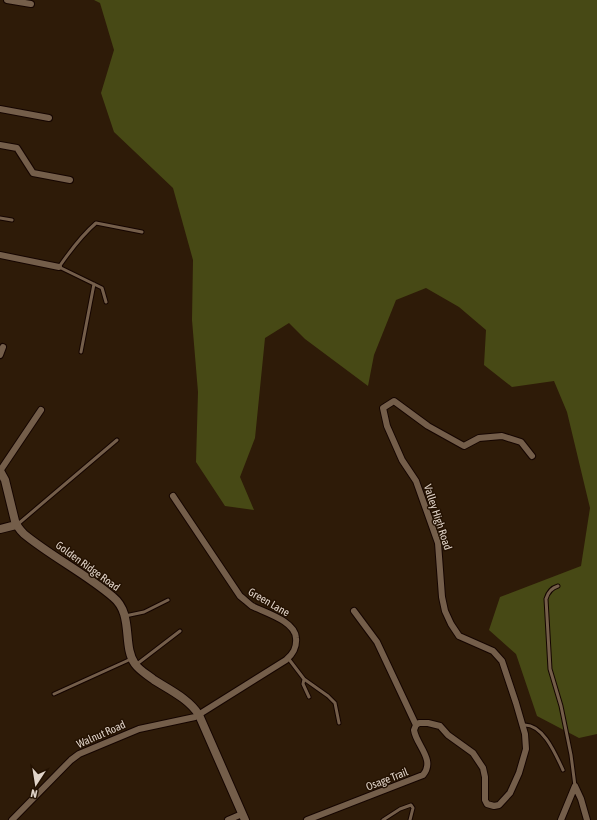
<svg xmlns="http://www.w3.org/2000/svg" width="597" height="820" font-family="'Asap Condensed',sans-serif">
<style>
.green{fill:#474915}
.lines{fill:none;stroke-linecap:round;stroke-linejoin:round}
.service-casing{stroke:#150500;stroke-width:5}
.minor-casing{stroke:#150500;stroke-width:8}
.tertiary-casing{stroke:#150500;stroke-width:10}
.service{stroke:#745e4a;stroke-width:3}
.minor{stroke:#745e4a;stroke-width:6}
.tertiary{stroke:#745e4a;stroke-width:8}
.labels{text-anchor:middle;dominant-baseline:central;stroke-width:3;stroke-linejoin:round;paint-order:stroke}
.street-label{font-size:11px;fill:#e1d4c9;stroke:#241202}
</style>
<rect width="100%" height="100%" fill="#2e1b08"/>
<path class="green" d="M94 0H597V734L579 738 537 716 516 654 489 630 500 597 581 566 590 508 567 412 554 381 512 387 484 365 486 330 459 307 426 288 396 300 374 355 368 386 305 339 289 323 265 338 255 438 240 477 254 510 225 506 196 462 198 392 192 320 193 260 173 188 114 132 101 93 114 50 100 3Z"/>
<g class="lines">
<g class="service-casing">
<path id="service" d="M0 218 12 220
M106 302 102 288 59 267C70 251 81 236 96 223L142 232
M81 352 94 284
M18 524 117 440
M558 586C551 588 548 592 546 599L550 669 561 706 571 755 575 786
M125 616 144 612 168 600
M288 658 304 679 328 696 335 703 339 723
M137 664 180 631
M304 679 303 684 309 697
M54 694 131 659
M523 725C543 723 556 755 563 770
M383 820 400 809 411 805 413 808 410 820"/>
</g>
<g class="minor-casing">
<path id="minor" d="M7 0 31 4
M0 109 49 118
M0 145 17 148 33 173 70 180
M0 255 59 267
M0 355 3 347
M0 471 41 410
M354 611 377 642 416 725
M12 820 71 760 79 754 139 729 195 717 286 660C293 654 297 648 296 638 295 621 266 613 252 606 248 603 244 599 240 596L173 496
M228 820 242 814
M307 820 423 775C436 760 416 745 414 730L416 725 419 723H428L440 726 448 735 473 753 483 768 485 777V800L487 804 494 806 499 805 510 793 519 773 526 749 525 734 516 703 502 661 493 651 459 636 451 624 445 611 442 597 438 543 416 481 402 460 387 426 383 408 394 401 428 426 464 446 479 438 502 436 521 442 532 456
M561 820 575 786 581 799 587 820"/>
</g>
<g class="tertiary-casing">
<path id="tertiary" d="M0 471 5 480 15 521C17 527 20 530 24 534 52 557 85 573 113 597 134 614 122 646 135 664 140 671 148 675 154 680 170 690 189 699 199 715L245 820
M0 529 16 525"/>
</g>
<use href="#service" class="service"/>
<use href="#minor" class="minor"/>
<use href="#tertiary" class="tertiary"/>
</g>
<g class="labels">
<g class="street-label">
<text transform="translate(438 517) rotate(72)">Valley High Road</text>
<text transform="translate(88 566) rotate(36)">Golden Ridge Road</text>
<text transform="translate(269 602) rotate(30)">Green Lane</text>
<text transform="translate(101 734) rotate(-24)">Walnut Road</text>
<text transform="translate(387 779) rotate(-21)">Osage Trail</text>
</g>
</g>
<g transform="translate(36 784) rotate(192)" stroke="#241202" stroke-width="3" paint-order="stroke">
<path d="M0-3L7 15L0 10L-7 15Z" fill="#e1d4c9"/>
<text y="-6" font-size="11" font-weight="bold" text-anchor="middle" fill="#e1d4c9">N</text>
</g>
</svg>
